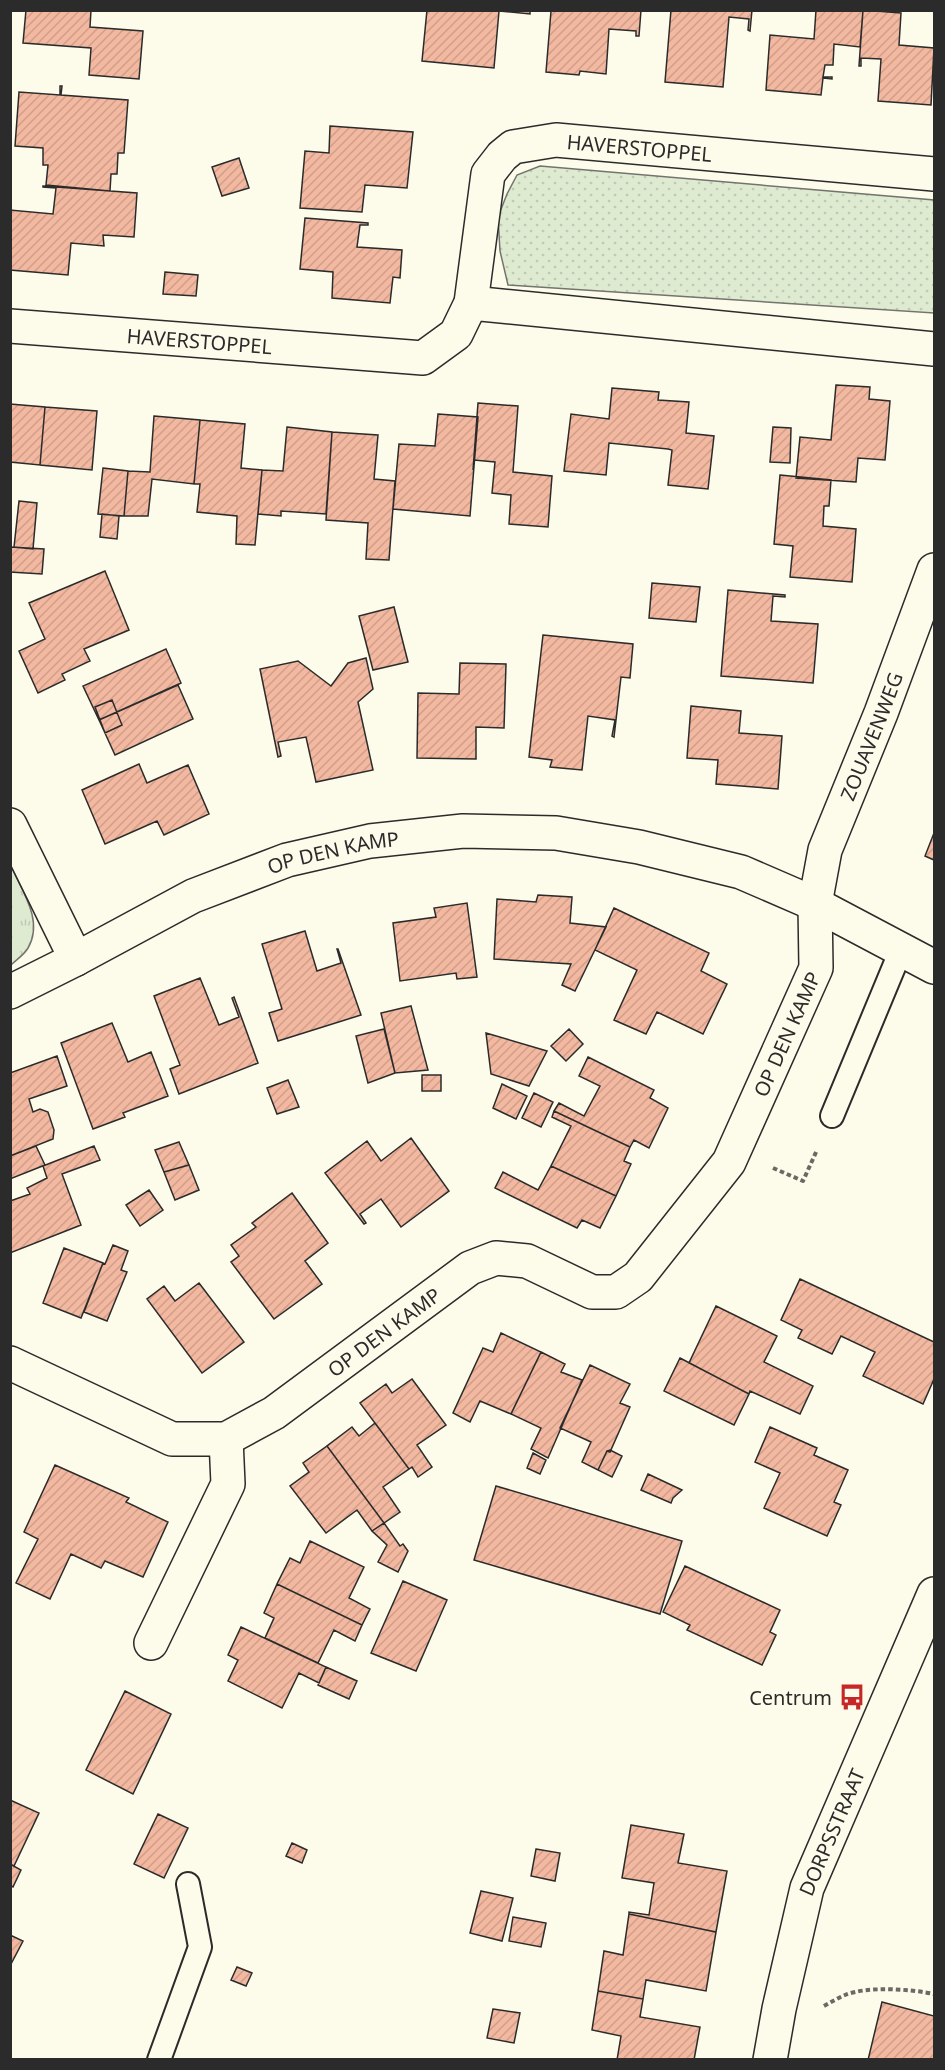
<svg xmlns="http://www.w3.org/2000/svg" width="945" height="2070" font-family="'Noto Sans',sans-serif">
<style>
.grass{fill:url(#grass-tufts);stroke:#74746e;stroke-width:1.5}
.park{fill:url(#park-dots);stroke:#74746e;stroke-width:1.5}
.building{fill:url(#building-hatch);stroke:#2b2b2b;stroke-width:1.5}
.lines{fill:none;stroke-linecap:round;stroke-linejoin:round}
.lane-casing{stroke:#2b2b2b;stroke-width:26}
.street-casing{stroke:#2b2b2b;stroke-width:36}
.secondary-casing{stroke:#2b2b2b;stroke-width:36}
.path{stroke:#6a6964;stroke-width:4;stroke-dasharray:4.5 3;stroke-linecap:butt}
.lane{stroke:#fdfbea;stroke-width:22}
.street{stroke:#fdfbea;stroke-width:33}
.secondary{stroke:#fdfbea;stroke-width:33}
.labels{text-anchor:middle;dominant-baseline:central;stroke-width:4.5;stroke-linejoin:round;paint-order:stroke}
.street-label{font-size:20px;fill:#2b2b2b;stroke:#fdfbea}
.poi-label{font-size:20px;fill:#2b2b2b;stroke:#fdfbea;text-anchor:end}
</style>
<defs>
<pattern id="grass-tufts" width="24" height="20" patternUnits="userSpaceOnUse" patternTransform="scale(1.5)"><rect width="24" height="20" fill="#deebd1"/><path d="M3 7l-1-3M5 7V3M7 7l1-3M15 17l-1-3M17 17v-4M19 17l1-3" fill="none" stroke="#bfcab4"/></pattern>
<pattern id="park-dots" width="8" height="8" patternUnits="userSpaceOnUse" patternTransform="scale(1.5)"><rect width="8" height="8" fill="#deebd1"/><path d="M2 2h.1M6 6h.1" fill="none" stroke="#bfcab4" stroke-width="1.8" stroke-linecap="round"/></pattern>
<pattern id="building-hatch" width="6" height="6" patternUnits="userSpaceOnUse" patternTransform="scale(1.5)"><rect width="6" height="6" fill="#f2b8a0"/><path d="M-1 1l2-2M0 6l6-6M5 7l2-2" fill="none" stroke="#d09e8a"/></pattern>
</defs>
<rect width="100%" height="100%" fill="#fdfbea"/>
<path class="grass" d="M11 866C22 891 44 921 28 948 24 955 16 960 11 965Z"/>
<path class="park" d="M540 166 934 200V313L508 285 500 251 498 217 507 194 517 175Z"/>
<path class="building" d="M26 10H91L90 27 143 31 139 79 89 75 91 48 23 43Z
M427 10H530V14L499 11 494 68 422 61Z
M547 10H641L639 36H636V31L609 29 606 74 580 71 579 75 546 72 551 11Z
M671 10H752L750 31 748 30 749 19 729 17 723 87 665 82Z
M816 10H863L860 47 834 44 833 65H825L823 77H832V79L823 78 821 95 766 90 770 35 814 39Z
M863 10 901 13 899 45 934 48 931 105 878 101 881 59 861 58V66H859Z
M60 86H62L61 95 128 100 124 153H118L117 174H111L110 191 46 185 48 165H43V148L15 146 19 92 60 95Z
M330 126 413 132 407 188 365 185 362 212 300 208 305 151 329 153Z
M239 158 249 188 222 196 212 167Z
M43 186 137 193 134 237 103 235 104 246 71 243 68 275 10 270V210L53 214 56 188 43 187Z
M305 218 368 223V225H360L357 247 402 250 400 278 393 277 390 303 332 298 333 272 300 269Z
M165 272 198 275 196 296 163 294Z
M836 385 870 387 869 399 890 401 885 460 858 458 856 482 796 478 800 437 831 440Z
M612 388 659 392 658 400 689 402 686 433 714 436 708 489 668 485 672 450 668 449 609 443 606 475 564 471 571 414 609 419Z
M478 403 518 406 513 472 552 476 548 527 509 524 511 495 492 493 495 462 474 460 473 470Z
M10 404 45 407 40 465 10 462Z
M45 407 97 411 92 470 40 465Z
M438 414 478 417 470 516 393 509 399 444 435 446Z
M154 416 200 420 194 484 152 479 148 516H124L128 471 150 472Z
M200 420 245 424 241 468 262 470 255 545 236 544 237 516 197 512 200 484H194Z
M287 427 332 432 326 514 281 511V516L258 514 262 470 283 471Z
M773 427 791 428 790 463 770 462Z
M332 432 378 435 374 479 395 481 389 560 366 559 368 523 326 520Z
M103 468 128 471 124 516 98 514Z
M780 475 831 480 829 506H824L823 526 856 529 852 582 790 577 793 546 774 544Z
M19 501 37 503 33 549 14 547Z
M102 514 119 516 117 539 100 537Z
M10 547 44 549 42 574 10 572Z
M105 571 129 630 84 649 90 661 62 674 65 680 38 693 19 651 45 639 29 603Z
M652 583 700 587 696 622 649 618Z
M728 590 785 595V597L773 596 771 621 818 624 813 683 721 676Z
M394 607 408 662 373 670 359 616Z
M543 635 633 644 630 678 621 677 614 737 612 736 615 720 588 716 582 770 550 767 552 760 529 757Z
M166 649 181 683 99 720 83 686Z
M366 658 373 689 358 702 373 770 316 782 306 737 278 742 281 756 278 757 260 669 298 661 331 686 348 663Z
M460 663 506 664 504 728 476 727V759L417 758 418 693 459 694Z
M178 685 193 719 115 755 99 720Z
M112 700 122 725 105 733 95 707Z
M691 706 741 711 739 733 782 736 778 789 716 784 718 760 687 758Z
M139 764 147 783 188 765 209 814 164 835 157 821 105 844 82 790Z
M934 833V860L925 856Z
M538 895 572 897 570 923 606 927 575 991 562 985 571 964 494 959 497 899 536 902Z
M467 903 477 977 457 979 456 973 400 981 393 923 436 917 434 908Z
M614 908 709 953 701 971 727 984 703 1034 657 1012 646 1034 614 1020 637 970 595 950Z
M305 931 317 971 341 963 337 949H338L361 1015 278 1041 269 1013 282 1009 262 944Z
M200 978 219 1025 239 1017 232 998 234 997 258 1063 179 1094 170 1069 180 1065 154 996Z
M411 1006 428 1070 395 1073 381 1013Z
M112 1023 128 1062 151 1052 168 1096 123 1113 125 1117 93 1129 61 1043Z
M384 1029 395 1073 368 1083 356 1036Z
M569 1029 583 1044 566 1061 551 1046Z
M486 1033 547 1051 529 1086 491 1074Z
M57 1056 67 1086 29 1099 33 1112 40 1109 48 1112 54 1130 53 1139 10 1156V1073Z
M588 1057 654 1090 650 1098 668 1108 649 1148 634 1140 630 1147 554 1111 559 1103 584 1116 600 1086 579 1076Z
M422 1075H441V1091H422Z
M288 1080 299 1107 277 1114 267 1088Z
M502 1084 527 1096 516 1119 493 1108Z
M534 1093 553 1102 541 1127 522 1118Z
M554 1111 630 1147 624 1161 631 1164 616 1196 551 1166 571 1126 552 1117Z
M411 1138 449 1191 401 1227 381 1199 360 1214 366 1223 364 1224 325 1173 367 1141 381 1161Z
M179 1142 189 1165 164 1172 155 1150Z
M36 1146 45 1165 10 1179V1156Z
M94 1146 100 1160 62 1174 81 1225 10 1253V1201L30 1194 27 1188 47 1178 43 1166Z
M189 1165 199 1190 175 1200 164 1172Z
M551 1166 616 1196 600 1228 582 1220 577 1228 495 1188 503 1172 538 1190Z
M149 1190 163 1210 140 1226 126 1205Z
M292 1193 328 1243 305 1261 322 1284 274 1319 231 1262 239 1256 231 1245 256 1227 252 1223Z
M113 1245 128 1251 121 1270 127 1272 107 1321 84 1312 103 1263 105 1264Z
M64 1248 103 1263 81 1318 43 1303Z
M800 1279 934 1342V1379L923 1404 863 1376 875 1352 841 1336 832 1354 798 1338 802 1330 781 1320Z
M199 1283 244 1342 202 1373 147 1299 164 1286 175 1301Z
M716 1306 777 1336 764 1362 813 1386 800 1414 750 1391 749 1394 689 1363Z
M501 1333 541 1352 511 1414 480 1401 470 1422 453 1413 483 1348 493 1352Z
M541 1352 565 1364 561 1372 582 1380 548 1458 531 1449 541 1428 511 1414Z
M680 1358 749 1394 734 1425 664 1391Z
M590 1365 630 1384 620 1403 630 1407 610 1452 607 1451 598 1470 582 1462 591 1442 560 1428Z
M412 1379 446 1425 417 1445 432 1467 418 1477 412 1467 409 1469 360 1403 386 1384 392 1393Z
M375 1423 409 1469 383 1487 400 1512 384 1523 327 1446 352 1427 359 1436Z
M770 1427 817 1448 814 1455 848 1470 834 1502 841 1505 827 1536 764 1508 780 1473 755 1462Z
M327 1446 384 1523 372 1531 357 1510 326 1533 290 1486 309 1472 303 1463Z
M610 1450 622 1456 612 1477 598 1470 607 1451Z
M533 1453 546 1460 540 1474 527 1468Z
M55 1465 129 1498 126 1502 168 1522 143 1577 105 1561 101 1568 71 1554 50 1599 16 1583 38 1539 24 1532Z
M648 1474 682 1490 673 1498 671 1503 641 1490Z
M496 1486 682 1541 660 1614 474 1560Z
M384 1523 400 1546 403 1544 408 1551 398 1572 378 1562 387 1545 372 1531Z
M310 1541 364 1567 349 1598 370 1609 362 1625 277 1584 290 1558 300 1563Z
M685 1566 780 1610 770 1632 776 1635 762 1665 687 1630 690 1625 663 1612Z
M403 1581 447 1600 416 1671 371 1653Z
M277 1584 362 1625 355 1641 334 1630 318 1663 265 1638 274 1618 264 1613Z
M241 1627 326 1667 319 1683 299 1673 282 1708 228 1681 238 1660 228 1655Z
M326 1667 357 1681 349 1699 318 1685Z
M125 1691 171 1714 133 1794 86 1770Z
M10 1800 39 1813 14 1866 10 1864Z
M158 1814 188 1828 164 1878 134 1864Z
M631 1825 684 1834 678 1863 727 1871 716 1932 629 1914V1912L649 1915 654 1883 622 1878Z
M292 1843 307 1850 302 1863 286 1856Z
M536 1849 560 1853 555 1881 531 1876Z
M10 1864 21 1870 13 1887 10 1885Z
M481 1891 513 1898 502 1941 470 1933Z
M629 1914 716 1932 706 1991 646 1980 643 1999 598 1991 604 1951 623 1955Z
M513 1917 546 1923 541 1947 509 1941Z
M10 1935 23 1941 10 1966Z
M237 1967 252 1973 246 1986 231 1980Z
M598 1991 643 1999 640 2017 700 2027 694 2060H617L621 2036 592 2030Z
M882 2002 934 2016V2060H868Z
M493 2009 520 2013 514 2043 487 2038Z"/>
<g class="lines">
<g class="lane-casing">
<path id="lane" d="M832 1116 901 950
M159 2060 200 1947 188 1884"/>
</g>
<g class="street-casing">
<g id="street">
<path d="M471 303 934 349"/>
<path id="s1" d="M10 326 423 358 456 334 471 303 488 174 502 156 513 147 556 140 934 174"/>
<path d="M10 825 76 959"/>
<path id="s2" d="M10 992 76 959 193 896 287 860 370 841 463 831 556 833 639 847 741 872 815 904 934 967"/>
<path id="s3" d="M10 1363 172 1439H226L274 1413 470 1268 496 1258 527 1261 592 1292H616L638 1277 729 1162 816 968 815 904 825 850 881 713 934 570"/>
<path d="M151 1643 228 1484 226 1439"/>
</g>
</g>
<g class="secondary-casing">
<g id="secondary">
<path id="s4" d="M770 2060 779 2009 807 1888 934 1594"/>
</g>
</g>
<path class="path" d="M773 1168 803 1181 817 1150
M824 2006C831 2002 838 1998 845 1995 867 1986 911 1989 934 1994"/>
<use href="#lane" class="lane"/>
<use href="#street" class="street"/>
<use href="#secondary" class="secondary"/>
</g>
<defs>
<g id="bus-bare" transform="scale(2.07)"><path d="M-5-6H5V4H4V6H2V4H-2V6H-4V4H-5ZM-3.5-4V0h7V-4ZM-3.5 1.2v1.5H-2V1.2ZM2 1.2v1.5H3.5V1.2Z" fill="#c62828" stroke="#fdfbea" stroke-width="2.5" paint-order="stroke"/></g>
</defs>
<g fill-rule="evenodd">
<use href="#bus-bare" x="852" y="1697"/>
</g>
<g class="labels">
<g class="street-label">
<text stroke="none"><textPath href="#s1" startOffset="784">HAVERSTOPPEL</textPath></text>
<text stroke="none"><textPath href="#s1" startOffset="190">HAVERSTOPPEL</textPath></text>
<text stroke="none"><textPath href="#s3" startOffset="1314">ZOUAVENWEG</textPath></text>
<text stroke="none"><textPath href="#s2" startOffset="354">OP DEN KAMP</textPath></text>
<text stroke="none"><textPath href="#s3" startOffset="1000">OP DEN KAMP</textPath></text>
<text stroke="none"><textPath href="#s3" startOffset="424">OP DEN KAMP</textPath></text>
<text stroke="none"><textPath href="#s4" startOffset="237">DORPSSTRAAT</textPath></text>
</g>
<g class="poi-label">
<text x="832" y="1697">Centrum</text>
</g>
</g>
<rect width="945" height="2070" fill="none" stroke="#2b2b2b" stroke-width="24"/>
</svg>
